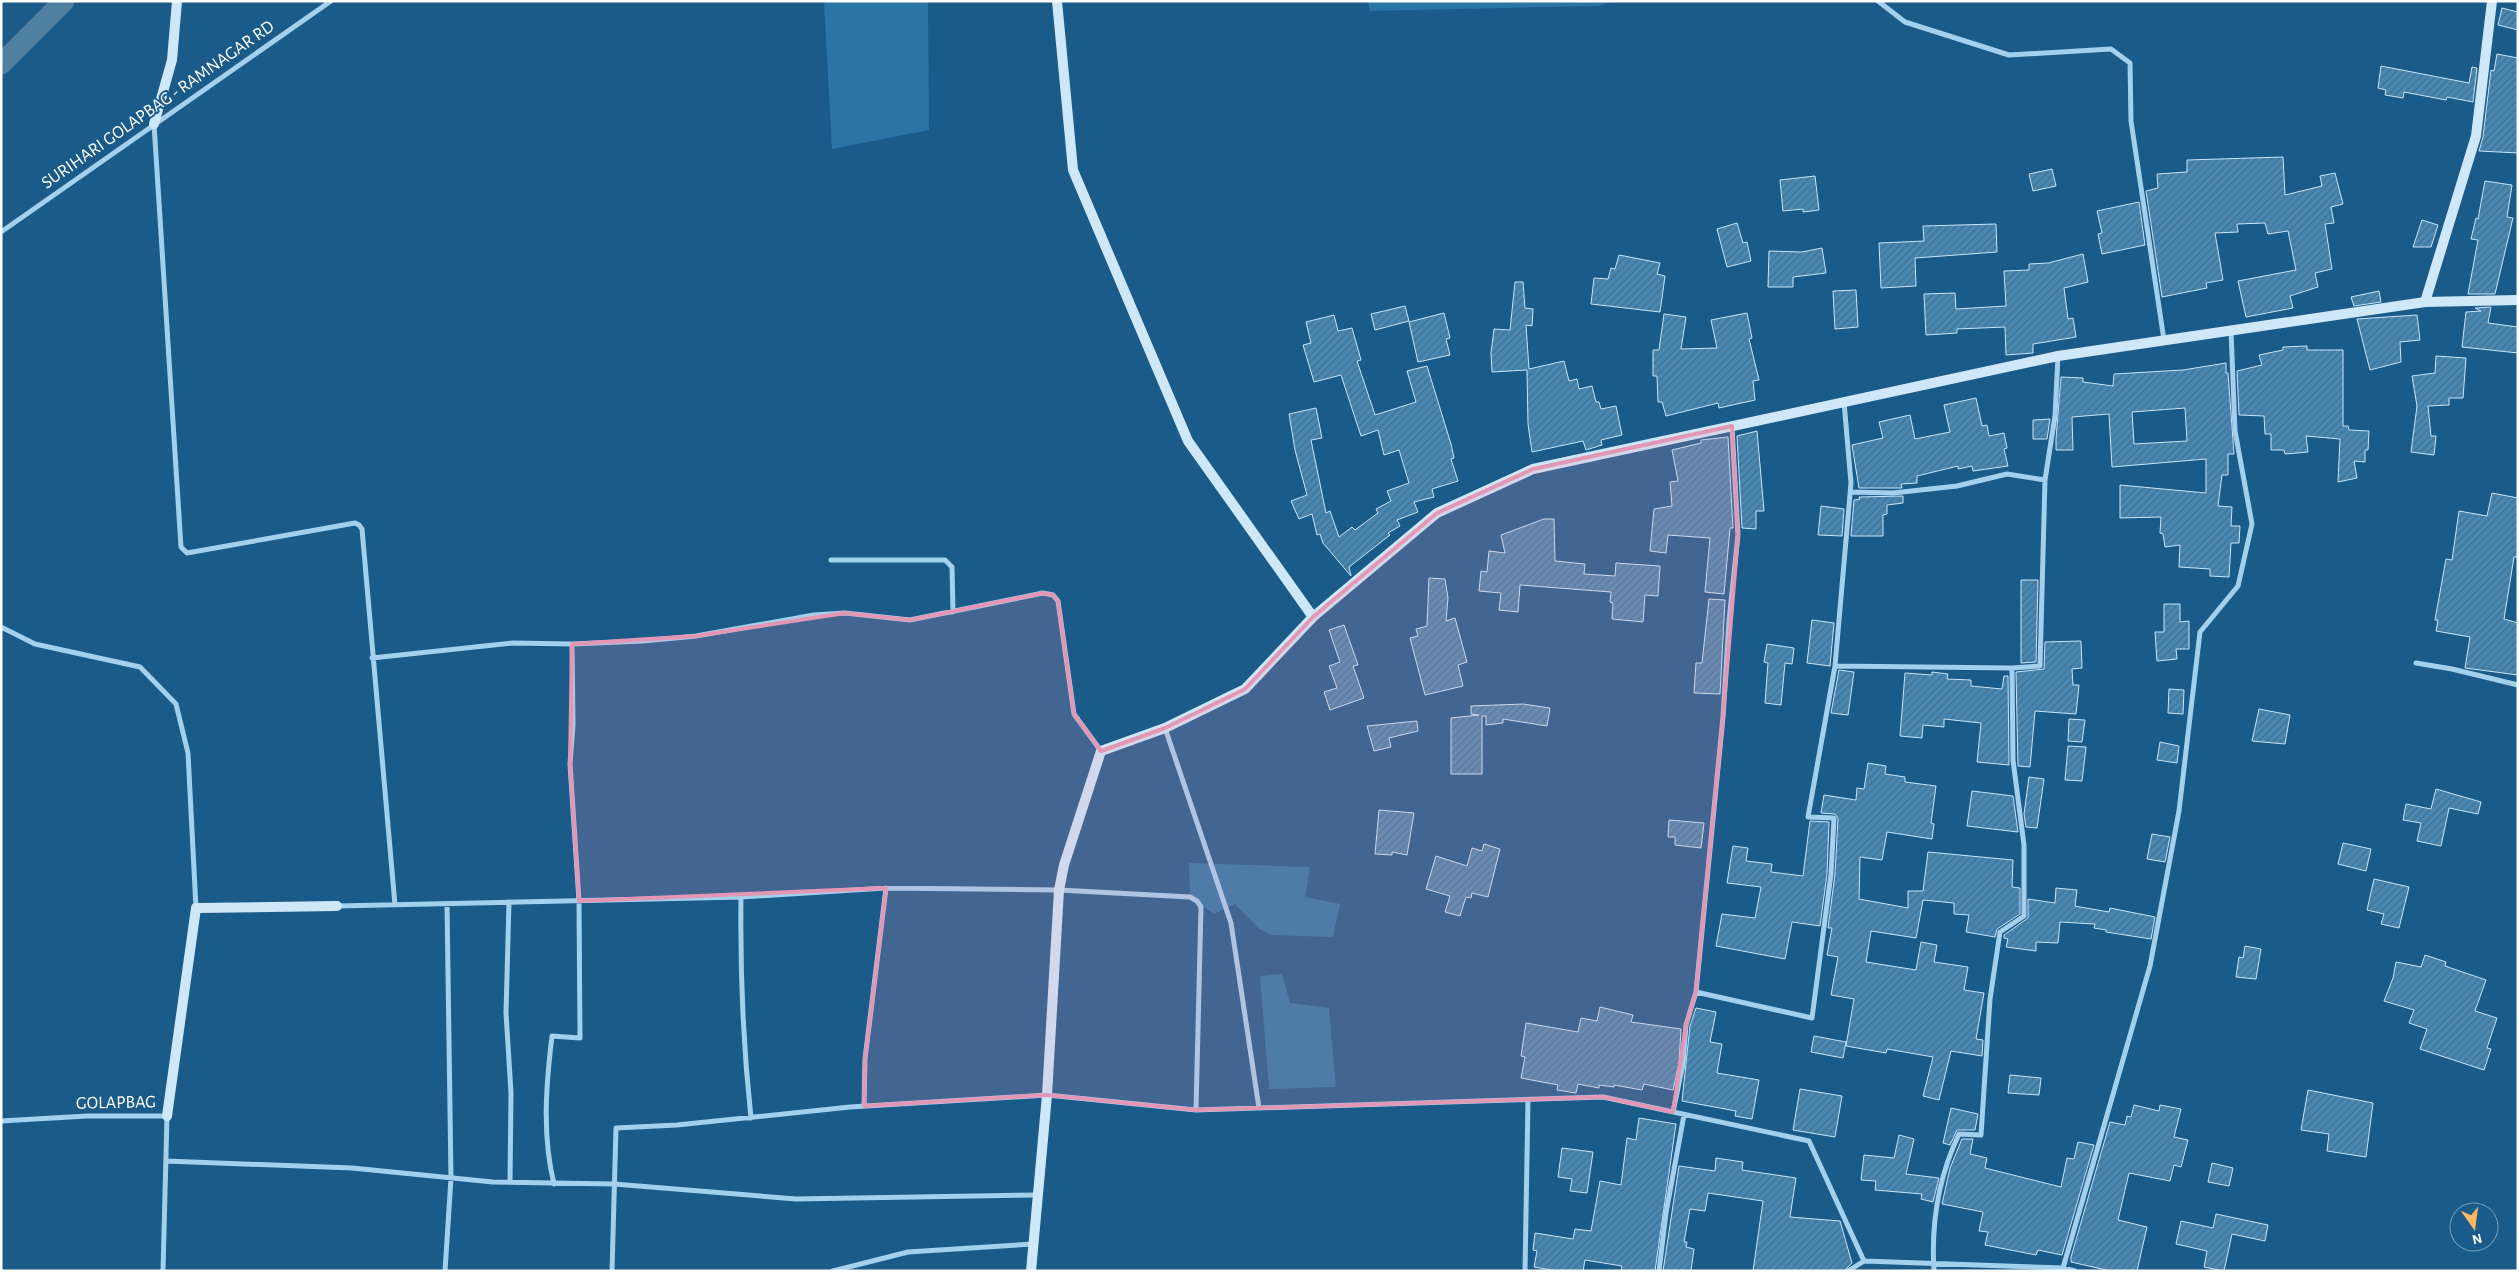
<svg xmlns="http://www.w3.org/2000/svg" width="2519" height="1272" font-family="'Alegreya Sans',sans-serif">
<style>
.green{fill:#2a75a5}
.lines{fill:none;stroke-linecap:round;stroke-linejoin:round}
.canal{stroke:#5080a0;stroke-width:21}
.building{fill:url(#building-hatch);stroke:#c8e6f9;fill-rule:evenodd}
.street{stroke:#a3d0ed;stroke-width:5}
.secondary{stroke:#cfe8f9;stroke-width:10}
.marked{fill:#e497b5;fill-opacity:0.2;stroke:#e497b5;stroke-width:4;stroke-linejoin:round}
.labels{text-anchor:middle;dominant-baseline:central;stroke-width:4;stroke-linejoin:round;paint-order:stroke}
.street-label{font-size:18px;fill:#fff;stroke:#1a5b89}
</style>
<defs>
<pattern id="building-hatch" width="6" height="6" patternUnits="userSpaceOnUse" patternTransform="scale(1.25)"><rect width="6" height="6" fill="#4787b3"/><path d="M-1 1l2-2M0 6l6-6M5 7l2-2" fill="none" stroke="#496f8a"/></pattern>
</defs>
<rect width="100%" height="100%" fill="#1a5b89"/>
<path class="green" d="M824 1H928L929 130 832 149Z
M1368 1H1613L1598 6 1370 11Z
M1189 863 1310 867 1305 897 1340 904 1333 937 1271 935 1259 929 1235 904 1214 914 1190 897Z
M1282 974 1290 1003 1329 1008 1336 1087 1269 1089 1260 976Z"/>
<g class="lines">
<path class="canal" d="M1 64 64 1"/>
</g>
<path class="building" d="M2502 8 2518 12V30L2498 25Z
M2497 54 2518 58V153L2479 151 2483 137 2491 70 2494 71Z
M2381 66 2469 83 2472 67 2477 68 2473 102 2447 97 2446 100 2404 92 2403 98 2385 95 2386 90 2378 88Z
M2283 157 2285 195 2322 186 2320 176 2335 173 2343 204 2331 207 2334 223 2325 224 2332 269 2315 273 2318 287 2290 296 2293 308 2246 317 2238 281 2296 270 2288 231 2268 234 2265 223 2237 224 2238 232 2215 233 2223 280 2206 283 2207 288 2162 297 2146 191 2158 188 2157 174 2187 172V160Z
M2052 169 2056 186 2033 191 2029 174Z
M1815 176 1819 210 1803 212V209L1783 211 1780 180Z
M2485 181 2512 185 2507 217 2513 218 2495 294H2468L2478 240 2471 239 2476 218 2478 219Z
M2139 202 2145 245 2102 254 2098 234 2102 233 2097 211Z
M2422 220 2438 225 2431 247H2413Z
M1737 223 1743 243 1747 242 1751 261 1727 267 1717 229Z
M1996 224 1997 252 1915 258 1916 286 1881 288 1879 243 1924 241 1923 226Z
M1822 248 1826 273 1793 277V287H1768L1769 251 1802 252Z
M2083 254 2088 282 2064 288 2068 319 2073 318 2076 337 2033 344V353L2006 355 2005 327 1957 329V333L1926 335 1924 294 1955 293 1956 309 2006 306 2004 271 2029 270V264L2048 263Z
M1619 255 1660 263 1657 274 1665 276 1660 312 1591 304 1594 278 1608 279 1611 268 1615 269Z
M1515 282H1523L1525 308 1533 309 1532 326 1526 325 1529 369 1564 361 1569 381 1577 379 1579 389 1592 386 1596 402H1599L1601 409 1616 406 1622 435 1601 440 1602 445 1586 450 1583 441 1532 452 1528 424 1527 370 1492 372 1491 353 1494 329 1510 330Z
M1856 290 1858 327 1835 329 1833 291Z
M2379 291 2381 302 2354 306 2351 297Z
M1405 306 1409 321 1375 330 1371 314Z
M2491 307 2488 323 2518 327V353L2462 347 2466 312 2481 311 2475 308Z
M1444 313 1450 338 1446 339 1450 355 1418 362 1409 322Z
M1747 313 1752 338 1749 339 1759 380 1753 381 1755 400 1719 408 1718 403 1666 416 1662 402H1658L1657 376H1653V350H1659L1664 314 1686 317 1681 349 1717 348 1711 320Z
M1334 315 1338 331 1352 328 1361 360 1357 361 1375 415 1416 402 1407 371 1427 366 1451 444 1454 458 1451 459 1458 481 1432 489 1434 497 1414 502 1418 512 1397 520 1400 526 1388 533 1390 535 1349 567 1351 576 1323 543 1320 534 1317 535 1312 514 1299 519 1291 501 1307 495 1295 450 1289 414 1316 408 1322 438 1311 440 1326 513 1330 511 1339 537 1352 527 1355 530 1378 513 1376 509 1391 501 1387 491 1409 483 1399 450 1384 455 1378 430 1361 436 1341 375 1314 382 1303 345 1311 343 1306 322Z
M2417 315 2420 340 2400 342 2401 362 2370 370 2357 319Z
M2307 346V350H2343V426H2348L2349 430 2369 431 2368 450H2365V462L2354 461 2357 478 2338 482 2340 439 2306 436 2308 452 2285 454 2284 450H2271V434H2265L2264 416 2239 415 2237 371 2262 365 2259 355 2283 350V347Z
M2436 356 2466 358 2463 398H2449V405L2428 406 2431 436H2436L2434 455 2411 452 2417 406 2412 376 2435 373Z
M2226 363V373H2228L2234 454H2228V475H2222L2218 506 2232 507 2231 526H2240L2239 543H2231L2229 577 2210 576V569L2179 567 2180 545 2165 547 2163 534 2160 533 2161 517 2120 518V485L2206 493V459L2112 467 2109 414 2072 417 2073 450H2056V439L2061 377 2083 378V382L2113 386 2114 374 2183 370ZM2185 408 2187 441 2134 444 2132 412Z
M1976 398 1982 426 1987 425 1989 436 2004 433 2007 448 2004 449 2008 466 1973 471 1972 466 1958 469V466L1917 476V483L1901 484 1902 488H1859L1852 445 1883 438 1879 422 1910 415 1915 439 1950 432 1944 405Z
M2050 419 2047 439H2033V420Z
M1757 431 1764 511H1756V529L1742 528 1737 436Z
M1728 437 1733 528H1730L1724 594 1705 592 1710 538 1668 535 1666 553 1650 551 1654 509 1672 506 1670 482 1678 481 1672 450 1701 443V440Z
M2492 493 2518 498V557H2514L2504 619 2518 623V675L2465 668 2470 637 2436 631 2438 620H2435L2446 559 2452 560 2459 511 2487 516Z
M1903 496V503L1887 505V514L1883 515V536H1851L1854 500 1860 499 1859 497Z
M1821 506 1844 509 1842 536 1818 535Z
M1544 519H1554L1555 561 1585 564 1584 574 1615 576 1616 563 1660 566 1658 596 1645 595 1643 622 1612 619 1613 603 1610 602 1611 592 1520 585 1518 612 1499 610 1501 593 1479 591 1481 571 1487 572 1489 551 1505 553 1501 535Z
M1429 578 1445 579 1448 598 1446 621 1455 618 1467 662 1458 665 1463 686 1425 695 1410 638 1418 636 1416 629 1427 626Z
M2021 580H2038L2036 662 2021 663Z
M1709 599 1725 600 1720 694 1694 693 1696 663H1702Z
M2164 604H2180V622L2189 621V649H2176L2177 659 2157 661 2155 632H2164Z
M1812 620 1834 623 1830 666 1807 663Z
M1344 625 1358 665 1353 666 1364 698 1330 710 1324 692 1337 688 1329 666 1340 662 1329 630Z
M2081 641 2082 668 2072 669 2073 685H2079L2076 714 2035 711 2030 767 2018 766 2016 672 2044 669 2045 642Z
M1767 644 1794 648 1792 664 1785 663 1781 705 1765 703 1768 663 1764 662Z
M1839 670 1854 672 1848 715 1831 713Z
M1932 672 1948 674 1947 679 1971 680V686L2002 689 2004 676H2008L2009 765 1977 762 1981 723 1944 719V727L1923 725 1922 738 1900 736 1905 673 1932 675Z
M2169 689 2184 690 2183 714 2168 713Z
M1523 704 1550 708 1547 726 1503 719V723L1486 725V716H1482V774H1451V718L1479 715 1471 714V706Z
M2259 709 2290 715 2285 744 2252 741Z
M2069 719 2085 720 2082 742 2068 741Z
M1417 721 1418 731 1389 738 1391 747 1374 751 1367 726Z
M2160 742 2179 746 2177 763 2157 760Z
M2068 746 2086 747 2082 781 2065 780Z
M1868 763 1886 766 1885 774 1905 777V782L1936 786 1931 823 1934 824 1932 839 1887 832 1882 860 1860 857 1859 899 1908 908V891H1923L1928 852 2013 860 2012 887 2020 888V914L1997 929 1995 937 1966 932 1969 915 1954 914V903L1923 900 1916 938 1871 931 1866 962 1916 970 1921 942 1937 945 1934 962 1968 967 1964 990 1984 993 1976 1039 1983 1040 1982 1056 1951 1051 1939 1100 1923 1096 1933 1057 1887 1049 1886 1053 1846 1046 1854 999 1831 995 1838 957 1827 955 1832 928H1828L1835 874 1838 818 1835 814 1821 813 1824 795 1856 800 1857 788 1864 789Z
M2029 777 2044 779 2037 828 2026 827 2024 814Z
M2436 789 2481 802 2478 814 2449 808 2441 846 2417 841 2421 823 2403 820 2406 804 2431 809Z
M1972 791 2013 796 2018 832 1967 826Z
M1379 810 1414 813 1407 855 1392 852V855L1375 854Z
M1669 820 1704 823 1701 848 1675 845V837H1668Z
M1810 821 1829 822 1827 874 1820 926 1792 922 1785 959 1716 946 1722 914 1755 918 1761 887 1727 883 1733 846 1748 848 1746 861 1772 864 1771 872 1803 876Z
M2152 834 2170 837 2165 862 2147 859Z
M2343 843 2371 849 2366 871 2338 864Z
M1484 844 1500 849 1488 897 1472 893 1471 898 1466 897 1460 916 1445 912 1450 896 1426 889 1436 856 1467 866 1472 848 1482 851Z
M2374 879 2409 887 2399 928 2381 924 2384 914 2367 910Z
M2056 888 2077 890 2075 906 2080 907 2109 912 2110 908 2155 917 2151 939 2106 932V930L2094 928 2095 924 2060 922 2058 943 2036 942V951L2006 947 2008 939 2004 938V935L2028 918V899L2055 903Z
M2245 946 2261 949 2256 979 2236 977 2239 957 2243 958Z
M2425 955 2446 962 2445 966 2486 980 2475 1011 2497 1018 2487 1048 2491 1049 2484 1070 2420 1049 2427 1029 2409 1023 2414 1010 2384 1001 2393 978 2396 962 2421 967Z
M1600 1007 1633 1015 1631 1022 1681 1029 1679 1063 1673 1090 1644 1084 1642 1090 1614 1085V1087L1599 1085V1088L1578 1084 1576 1093 1557 1090 1558 1085 1521 1078 1525 1057 1521 1056 1526 1023 1578 1032 1581 1018 1597 1021Z
M1696 1008 1716 1012 1710 1042 1722 1044 1717 1073 1759 1080 1752 1119 1735 1116 1736 1111 1682 1101 1690 1026Z
M1814 1036 1846 1042 1843 1058 1811 1052Z
M2010 1075 2041 1078 2039 1095 2008 1093Z
M1800 1089 1842 1096 1835 1137 1793 1130Z
M2308 1090 2373 1103 2366 1157 2327 1151 2329 1134 2301 1130Z
M2134 1105 2159 1111 2160 1105 2181 1109 2174 1137 2188 1140 2181 1167 2174 1165 2170 1181 2129 1173 2118 1220 2147 1227 2137 1271H2111L2071 1262V1257L2110 1122 2125 1125 2127 1116 2131 1117Z
M1951 1108 1978 1114 1975 1130H1957L1950 1145 1943 1143Z
M1639 1118 1676 1124 1655 1271H1621L1622 1266 1585 1260 1583 1271H1557L1534 1267 1537 1251 1533 1250 1535 1233 1573 1239 1575 1229 1591 1231 1600 1181 1621 1185 1627 1138 1636 1140Z
M1899 1135 1914 1139 1906 1174 1939 1178 1933 1202 1921 1199 1922 1194 1875 1190 1876 1181 1861 1180 1864 1155 1894 1158Z
M1962 1139H1973L1970 1154 1987 1158 1985 1168 2061 1187 2067 1158 2074 1159 2078 1142 2094 1145 2062 1255 2038 1250 2036 1255 1985 1245 1988 1232 1979 1231 1983 1212 1942 1204 1950 1168Z
M1562 1148 1593 1152 1587 1193 1570 1191 1572 1179 1558 1177Z
M1716 1158 1743 1162 1742 1170 1796 1178 1790 1217 1840 1221 1852 1263 1844 1271H1753L1763 1201 1708 1193 1705 1211 1690 1209 1684 1242H1687L1686 1247 1694 1249 1691 1271H1663L1679 1166 1715 1171Z
M2212 1163 2233 1168 2229 1186 2208 1182Z
M2216 1214 2268 1225 2265 1241 2232 1234 2224 1271 2204 1267 2207 1251 2176 1244 2181 1221 2213 1228Z"/>
<g class="lines">
<path class="street" d="M1878 1 1905 22 2009 55 2111 49 2130 63 2131 121 2164 340
M154 124 181 547 187 553 355 523 359 525 362 529 395 905
M1 232 331 1
M1850 492 1893 493 1957 486 2007 474 2045 480 2055 416 2058 356
M831 560H945L952 567 953 612
M1 627 35 644 140 667 176 704 188 753 196 908
M372 658 513 643 572 644 643 641 696 636 814 615 845 613 910 620 1043 593 1053 595 1058 601 1074 714 1101 751
M2416 663 2452 669 2518 685
M1835 666 2012 668 2013 760 2024 845V916L2000 932 1990 999 1981 1135 1959 1134C1939 1176 1931 1224 1934 1271
M2012 668 2040 666 2045 480
M1165 728 1231 923 1259 1108
M741 897C740 971 743 1044 751 1118
M509 902 506 1013 511 1093 510 1182
M337 906 741 897 886 888 1059 890 1190 897 1197 901 1201 907 1196 1110 1603 1097 1809 1141 1864 1261 2063 1268 2075 1271
M1696 992 1723 717 1729 621 1738 535 1732 427
M864 1106 865 1059 886 888
M1673 1112 1683 1064 1686 1025 1696 992 1812 1018 1831 874 1834 818 1808 817 1835 666 1851 483 1844 402
M1 1121 87 1116H167L163 1271
M166 1161 352 1168 493 1182 614 1184 796 1199 1038 1195
M554 1184C542 1136 546 1085 552 1036L580 1038 579 901 570 764 573 725 572 644
M2063 1268 2150 966 2179 811 2200 632 2238 586 2252 524 2235 431 2231 330
M445 1271 451 1178 447 904
M612 1271 616 1128 677 1125 850 1107 1047 1095 1196 1110
M833 1271 908 1252 1033 1244
M1525 1271 1528 1100
M1659 1271 1666 1213 1684 1115
M1848 1271 1864 1261"/>
<path class="secondary" d="M154 124 172 60 177 1
M2425 302 2518 300
M1313 617 1437 513 1533 469 2058 356 2425 302 2476 136 2492 1
M167 1116 196 908 337 906
M1031 1271 1047 1095 1059 890 1064 865 1101 751 1165 728 1245 689 1313 617 1188 441 1073 170 1057 1"/>
</g>
<path class="marked" d="M1732 426 1738 535 1723 717 1696 992 1686 1025 1673 1112 1603 1097 1196 1110 1047 1095 864 1106 865 1059 886 888 579 901 570 764 572 644 696 636 845 613 910 620 1043 593 1053 595 1058 601 1074 714 1101 751 1165 728 1245 689 1313 617 1437 513 1533 469Z"/>
<g class="labels">
<g class="street-label">
<text transform="translate(158 105) rotate(-35)">SURIHARI GOLAPBAG - RAMNAGAR RD</text>
<text transform="translate(116 1103) rotate(-1)">GOLAPBAG</text>
</g>
</g>
<rect width="2519" height="1272" fill="none" stroke="#ffffff" stroke-width="5"/>
<g transform="translate(2474 1227) rotate(166)"><circle r="24" fill="#1a5b89" stroke="#769db8"/>
<path d="M0-4L9 19L0 12L-9 19Z" fill="#ffb85f"/>
<text y="-8" font-size="14" font-weight="bold" text-anchor="middle" fill="#ffffff">N</text>
</g>
</svg>
